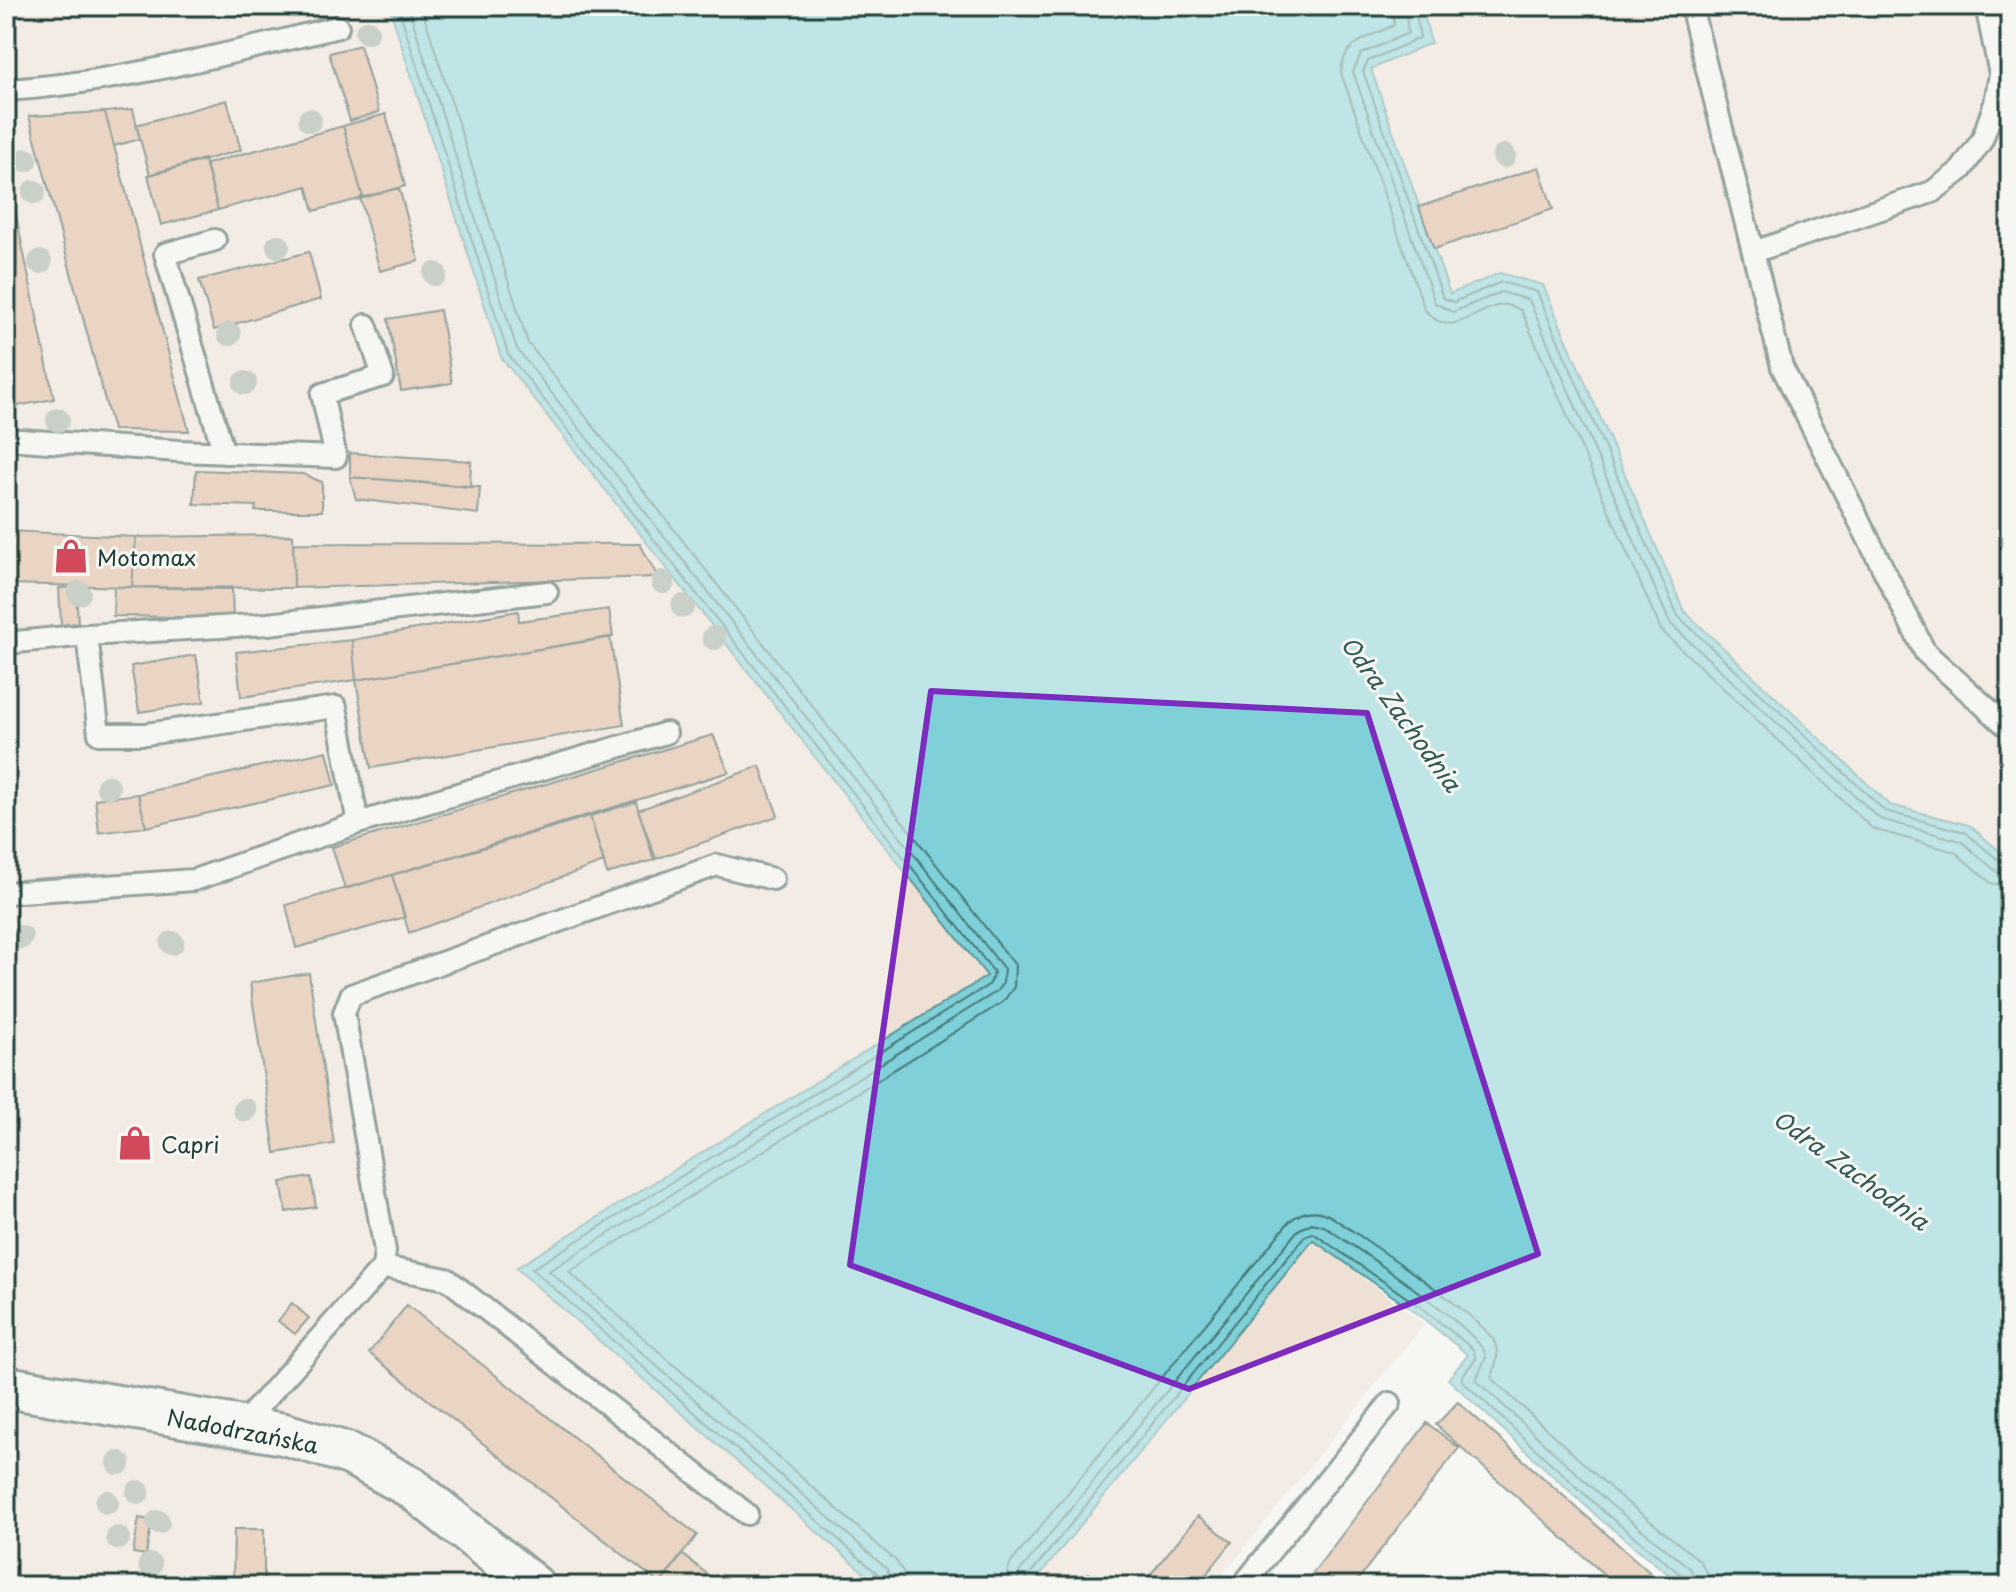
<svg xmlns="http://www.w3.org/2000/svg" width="2016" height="1592" font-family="'Playpen Sans',sans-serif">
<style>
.built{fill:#eee0d4}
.water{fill:#7fd0d8;stroke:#599596;stroke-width:2}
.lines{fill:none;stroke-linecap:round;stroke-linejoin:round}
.shore{stroke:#457876;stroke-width:2}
.building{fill:#dbab8d;stroke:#1f3d34;stroke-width:2}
.lane-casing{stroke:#1f3d34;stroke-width:26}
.street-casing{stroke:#1f3d34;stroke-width:46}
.path{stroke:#1f3d34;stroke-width:5;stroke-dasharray:2 6;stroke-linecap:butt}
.lane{stroke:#f6f6f2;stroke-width:20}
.street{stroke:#f6f6f2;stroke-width:40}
.tree{fill:#92a294}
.marked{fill:none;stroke:#7b2cbf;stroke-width:6;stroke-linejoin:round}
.labels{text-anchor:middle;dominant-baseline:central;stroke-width:6;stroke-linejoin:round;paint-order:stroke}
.poi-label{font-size:22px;fill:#1f3d34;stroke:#f6f6f2;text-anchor:start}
.street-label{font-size:22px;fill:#1f3d34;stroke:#f6f6f2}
.water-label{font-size:24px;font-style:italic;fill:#325a55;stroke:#f6f6f2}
</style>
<rect width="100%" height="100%" fill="#f6f6f2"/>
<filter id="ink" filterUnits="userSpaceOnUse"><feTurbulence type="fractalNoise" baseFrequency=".0125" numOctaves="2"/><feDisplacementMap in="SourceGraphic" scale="16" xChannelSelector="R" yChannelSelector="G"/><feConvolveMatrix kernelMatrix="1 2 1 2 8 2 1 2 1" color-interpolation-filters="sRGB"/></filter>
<g filter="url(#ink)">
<path class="built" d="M6 6H389L501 357 988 976 516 1268 879 1586H6Z
M1422 6H2010V860L1969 825 1890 805 1684 611 1543 285 1500 273 1450 295 1370 69 1431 43Z
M1313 1240 1424 1324 1214 1586H1031Z"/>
<path class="water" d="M389 6H1422L1431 43 1371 69 1450 294 1500 273 1543 285 1684 611 1890 805 1969 825 2010 860V1586H1683L1599 1518 1448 1379 1468 1355 1418 1314 1313 1240 1031 1586H879L516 1268 987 976 501 357Z"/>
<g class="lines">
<path class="shore" d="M398 6 508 354 994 972 990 984 532 1269 880 1576 884 1586
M408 6 517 349 1004 969 1003 983 996 992 549 1271 887 1569 894 1586
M421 6 528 343 1015 965 1014 987 1003 1002 569 1272 896 1561 903 1571 906 1586
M1393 6 1394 25C1371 37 1342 41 1341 73L1425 310C1451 342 1473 309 1502 305 1507 304 1516 308 1521 310L1661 630 1873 829 1955 852 1991 883 2010 887
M1405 6 1408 33 1361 54 1353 72 1435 303 1453 312 1501 292 1529 300 1670 623 1880 819 1961 841 1997 872 2010 875
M1415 6 1420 38 1368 61 1363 71 1443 298 1454 302 1501 282 1537 292 1678 616 1885 811 1965 832 2002 863 2010 865
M1003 1586 1010 1564 1288 1223C1301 1210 1316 1208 1332 1217 1362 1238 1484 1317 1495 1343 1501 1357 1493 1367 1492 1379L1618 1495 1699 1560 1707 1573 1709 1586
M1015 1586 1020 1571 1298 1230 1312 1223 1324 1226C1352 1246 1483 1330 1486 1357L1476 1380 1610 1504 1691 1569 1697 1586
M1025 1586 1027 1578 1305 1236 1313 1233 1422 1308 1473 1349 1476 1359 1462 1376V1381L1604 1512 1684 1577 1687 1586"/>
</g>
<path class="building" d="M153 6H184L154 13Z
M12 45 14 75 6 76V46Z
M360 45 379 112 350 121 329 53Z
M227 100 241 150 150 175 136 125Z
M133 109 140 139 114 146 105 112Z
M105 112 114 146 189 431 113 430 29 116Z
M386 114 405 186 363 198 343 126Z
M343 126 363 198 314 211 307 186 218 210 206 164Z
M204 159 218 210 161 225 148 175Z
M6 167 54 399 6 408Z
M1539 167 1553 209 1434 249 1419 207Z
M399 188 419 261 380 271 360 198Z
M309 252 321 299 214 330 199 280Z
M440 310 452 383 401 391 388 319Z
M350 453 471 461 470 487 350 477Z
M196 470 303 474 322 482V511H255L256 506 194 504Z
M350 477 480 487 478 514 356 499Z
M6 531 136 537 132 587 6 584Z
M293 535 294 588 132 587 136 537Z
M293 543 640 544 658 577 294 588Z
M76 587 78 623 61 625 59 588Z
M114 587 232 589 233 618 113 616Z
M609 609 613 637 356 680 352 640 518 611 519 621Z
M610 637 624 725 371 768 356 680Z
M352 640 356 680 241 697 236 652Z
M196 655 204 702 139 712 131 666Z
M713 735 729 772 345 889 332 847Z
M327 751 335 785 146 827 138 794Z
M760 766 778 816 656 859 638 810Z
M138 794 146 827 99 833 95 799Z
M636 802 654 860 607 874 590 816Z
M590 816 604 862 409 933 392 875Z
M392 875 405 917 296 948 286 905Z
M309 973 334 1144 275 1153 250 983Z
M311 1177 316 1207 286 1212 281 1182Z
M292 1303 309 1318 295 1334 278 1321Z
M407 1305 697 1535 660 1584 369 1353Z
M1458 1402 1665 1586H1617L1436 1425Z
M1427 1423 1459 1448 1353 1586H1303Z
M1198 1516 1232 1542 1197 1586H1141Z
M139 1518 152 1520 146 1555 133 1553Z
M234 1529H264V1586H233Z
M682 1554 722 1586 660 1584Z
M1089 1573 1105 1586H1078Z"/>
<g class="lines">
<g class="lane-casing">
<path id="lane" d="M1691 6 1782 367 1925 652 2010 729
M6 90C119 83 229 53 338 27
M215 240 165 254 224 453
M1753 252 1932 192 1961 170 1982 140 1995 103 2000 74 1986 6
M6 439 179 451 336 457 322 394 383 376 366 325
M6 643 87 635
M358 823 336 707 146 734H99L87 635 268 624 547 592
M6 893 194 880 358 823 666 733
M383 1267 447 1279 747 1514
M241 1426 383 1267 385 1251 344 1013 351 995 717 865 773 879
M1242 1586 1390 1403"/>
</g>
<g class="street-casing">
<path id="street" d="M6 1387 284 1434 350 1454 412 1488 534 1586"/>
</g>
<path class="path" d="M6 767 11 863
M6 996 9 921"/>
<use href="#lane" class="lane"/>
<use href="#street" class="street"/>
</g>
<g class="tree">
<circle cx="367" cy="32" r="12"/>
<circle cx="310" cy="120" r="12"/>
<circle cx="1504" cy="156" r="12"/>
<circle cx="26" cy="160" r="12"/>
<circle cx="34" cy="192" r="12"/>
<circle cx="278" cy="246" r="12"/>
<circle cx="40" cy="262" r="12"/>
<circle cx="435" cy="274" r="12"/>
<circle cx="229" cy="334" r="12"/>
<circle cx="245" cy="383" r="12"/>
<circle cx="58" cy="420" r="12"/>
<circle cx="663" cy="582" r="12"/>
<circle cx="79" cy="593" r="12"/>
<circle cx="683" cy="606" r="12"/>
<circle cx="714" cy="638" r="12"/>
<circle cx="108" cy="787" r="12"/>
<circle cx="21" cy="937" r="12"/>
<circle cx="172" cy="943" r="12"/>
<circle cx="245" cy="1110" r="12"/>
<circle cx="119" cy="1463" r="12"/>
<circle cx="138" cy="1492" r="12"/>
<circle cx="107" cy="1502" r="12"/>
<circle cx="158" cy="1522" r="12"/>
<circle cx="118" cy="1538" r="12"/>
<circle cx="150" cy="1565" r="12"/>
</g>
</g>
<path d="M0 0H2016V1592H0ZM931 691 1367 713 1538 1254 1189 1389 850 1265Z" fill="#f6f6f2" fill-opacity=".55" fill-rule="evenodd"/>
<path class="marked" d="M931 691 1367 713 1538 1254 1189 1389 850 1265Z"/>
<defs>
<g id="shop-bare" transform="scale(2.76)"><path d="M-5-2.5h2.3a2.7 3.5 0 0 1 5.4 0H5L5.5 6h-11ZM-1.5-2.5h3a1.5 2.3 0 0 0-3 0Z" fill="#d1495b" stroke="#f6f6f2" stroke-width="2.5" paint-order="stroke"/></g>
</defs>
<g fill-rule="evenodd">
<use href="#shop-bare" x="71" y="556"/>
<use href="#shop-bare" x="135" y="1143"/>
</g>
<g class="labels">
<g class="poi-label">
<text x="97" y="556">Motomax</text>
<text x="161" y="1143">Capri</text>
</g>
<g class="street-label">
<text transform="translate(243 1430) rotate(11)">Nadodrzańska</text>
</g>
<g class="water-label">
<text transform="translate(1402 713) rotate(54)">Odra Zachodnia</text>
<text transform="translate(1852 1169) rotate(36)">Odra Zachodnia</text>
</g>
</g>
<rect width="2016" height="1592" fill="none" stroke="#f6f6f2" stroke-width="32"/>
<rect x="16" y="16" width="1984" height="1560" fill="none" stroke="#1f3d34" stroke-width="3" filter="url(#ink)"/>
</svg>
